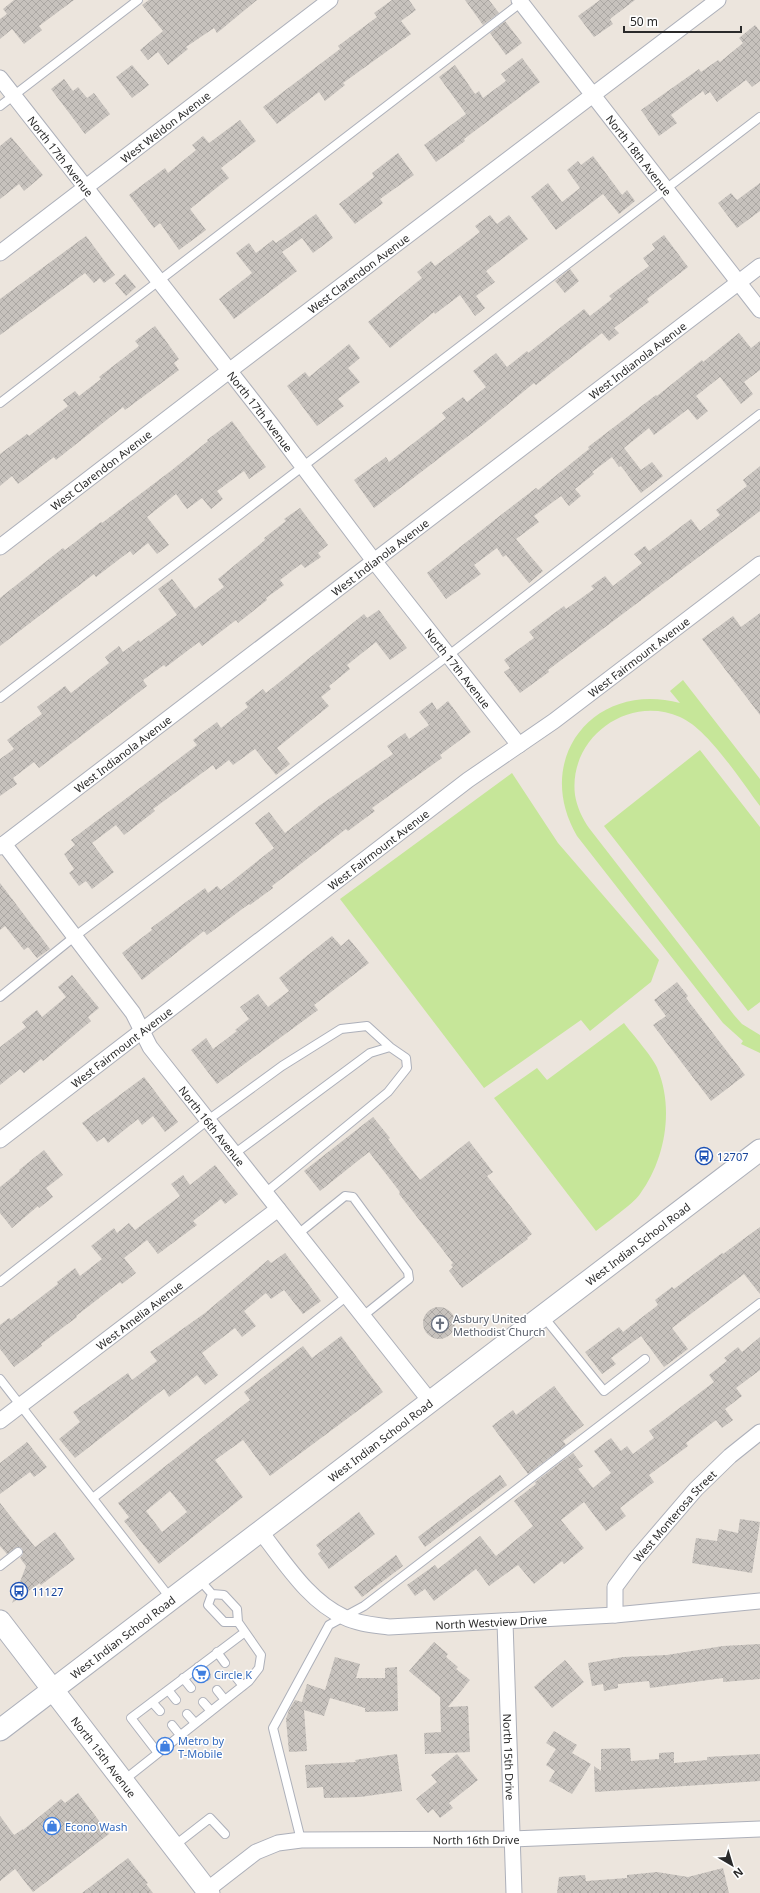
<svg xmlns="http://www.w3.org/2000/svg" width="760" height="1893" font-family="'Noto Sans',sans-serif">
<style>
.pitch{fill:#c6e699}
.building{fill:url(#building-cross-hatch);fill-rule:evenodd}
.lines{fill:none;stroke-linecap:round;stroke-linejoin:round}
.lane-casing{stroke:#adb0ba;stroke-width:10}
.street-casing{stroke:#adb0ba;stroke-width:17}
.secondary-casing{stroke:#adb0ba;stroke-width:23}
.lane{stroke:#fff;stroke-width:8}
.street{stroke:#fff;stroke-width:15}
.secondary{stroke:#fff;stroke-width:21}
.labels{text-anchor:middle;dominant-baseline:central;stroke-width:3;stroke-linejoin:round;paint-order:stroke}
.street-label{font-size:11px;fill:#2a2a2a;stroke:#fff}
.transit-label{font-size:11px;fill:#164399;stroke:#fff;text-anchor:start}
.worship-label{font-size:11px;fill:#5b616d;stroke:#fff;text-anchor:start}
.shop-label{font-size:11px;fill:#366cbe;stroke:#fff;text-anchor:start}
</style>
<defs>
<pattern id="building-cross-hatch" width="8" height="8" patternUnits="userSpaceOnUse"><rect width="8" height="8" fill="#c7c2bd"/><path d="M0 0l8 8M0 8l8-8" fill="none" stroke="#aba7a3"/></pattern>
</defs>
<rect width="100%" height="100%" fill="#ece5dd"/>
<path class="pitch" d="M683 680 760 779V806C741 781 708 729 680 717 628 694 568 738 575 795 577 807 582 818 589 828L734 1015 742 1024 760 1035V1053L741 1044 743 1041 723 1023 577 836C532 759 594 680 680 703L670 691Z
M700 750 760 827V1002L748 1011 604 826Z
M512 773 558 843 659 960 651 982 590 1031 581 1020 484 1088 340 899Z
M624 1023C632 1034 654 1058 658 1070 674 1110 665 1160 640 1194 633 1204 606 1223 596 1231L494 1098 537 1068 547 1080Z"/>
<path class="building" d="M14 0H74L39 26 42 30 24 44 12 29 0 39V19L7 14 3 9Z
M149 0H257L217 33 214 28 186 47 188 49 168 65 158 52 148 60 140 50 163 31 142 5Z
M392 0H409L416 10 401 21 411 34 343 83 345 85 325 101 319 92 277 124 263 107 340 49 338 46 377 17 374 13Z
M465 0H489L499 13 483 25Z
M600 0H635L610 19 613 24 594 37 578 16Z
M505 21 522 43 506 55 490 33Z
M755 25 760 31V81L752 87 746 80 717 102 710 92 705 95 703 91 671 115 677 123 659 136 641 110 699 69 701 72 718 60 720 62 743 43 739 38Z
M522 58 540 82 464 139 465 141 436 162 424 145 466 114 439 77 455 65 475 94 479 91 483 98 506 81 501 74Z
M132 65 149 85 132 98 116 77Z
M64 79 73 91 78 87 87 98 94 93 110 114 85 134 51 89Z
M240 120 256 141 221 168 229 178 190 209 206 230 179 250 160 223 154 228 129 195 165 168 168 173 196 150 192 145 203 136 209 143Z
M11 137 43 175 24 191 19 184 0 199V146Z
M398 153 414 175 380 199 383 203 355 224 339 204 374 177 372 173Z
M593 156 622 195 627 190 635 201 619 214 603 194 556 230 531 197 548 183 562 202 580 188 567 170 578 161 581 165Z
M760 183V211L737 228 718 203 731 193 737 200Z
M316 214 333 238 313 253 302 238 282 252 297 271 234 319 219 299 252 273 236 253 249 243 256 253 273 240 276 243Z
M490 215 497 224 509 215 528 239 486 271 495 282 476 296 485 308 475 316 460 295 435 314 434 312 390 348 368 322 422 278 417 272 431 261 435 266 480 232 475 226Z
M664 235 688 267 647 299 649 302 614 328 619 333 609 341 602 333 536 385 534 383 484 424 374 508 354 480 386 457 389 462 446 418 442 413 463 397 467 402 486 387 473 371 496 353 507 367 527 351 528 353 584 309 590 316 612 299 609 296 649 266 643 258 655 249 652 244Z
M86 236 115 275 104 283 100 278 94 283 85 273 0 335V299Z
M570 269 579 281 565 293 555 281Z
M125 274 136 287 126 296 115 283Z
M155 326 179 359 174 363 179 370 125 410 123 407 56 460 54 457 18 484 12 476 0 486V454L27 434 29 436 68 406 63 400 75 391 79 396 101 379 99 377 139 346 135 341Z
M739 333 751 348 760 341V370L744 382 753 394 741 404 720 377 696 396 708 411 697 420 688 409 654 435 649 428 624 448 641 470 652 462 663 476 641 493 621 466 619 467 612 457 592 472 594 474 575 489 581 496 569 506 561 496 534 516 539 522 516 539 543 571 529 583 506 555 503 557 497 548 474 565 481 574 446 599 427 573 506 511 536 488 538 490 589 449 588 447 656 395 657 396 702 360 703 362Z
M349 344 360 358 348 368 360 382 338 399 344 406 317 426 287 386 305 372 309 377Z
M232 421 266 467 249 479 244 471 217 491 223 499 211 509 202 498 187 509 176 494 147 517 169 545 157 554 148 543 133 555 130 551 96 577 94 574 0 646V598L63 548 65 550 101 522 102 523 172 470 208 441 207 440Z
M760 466V511L548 670 549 672 520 693 504 672 510 668 504 660 534 638 529 632 564 606 566 609 594 589 591 586 605 576 613 586 642 563 634 554 645 546 649 551 691 519 700 531 720 515 716 510 747 486 743 480Z
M300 508 328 545 318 553 321 557 305 568 301 564 280 580 284 585 266 598 267 600 238 623 236 620 202 646 199 642 166 667 164 665 143 680 147 686 39 768 34 762 13 778 17 784 0 796V759L14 749 7 740 42 714 37 707 65 686 71 693 109 663 105 657 119 646 123 652 139 640 140 642 177 615 158 589 172 579 195 609 224 587 218 579 265 540 264 538 286 521 284 519Z
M379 610 407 648 390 660 376 642 347 665 350 669 329 686 331 689 321 697 329 706 277 748 290 764 276 775 255 749 233 765 229 760 216 770 213 765 153 809 155 811 124 835 116 825 92 843 114 872 92 889 86 881 79 886 69 873 74 869 64 854 75 845 71 840 197 745 193 740 217 722 221 728 248 707 245 703 263 689 266 693 364 614 367 618Z
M760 613V715L702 639 733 616 741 627Z
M448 701 471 732 440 755 442 758 372 808 375 811 348 831 346 829 272 886 273 888 250 905 249 904 207 935 204 931 142 980 122 953 152 930 151 928 205 888 208 893 217 886 221 890 274 848 255 823 269 812 285 833 319 806 393 754 387 746 405 733 409 739 429 725 419 712 432 702 437 710Z
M0 883 50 949 37 958 28 947 24 950 5 926 0 930Z
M332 936 341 946 349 939 369 963 314 1005 318 1010 217 1084 191 1050 206 1038 213 1049 237 1031 235 1030 249 1019 240 1007 258 994 268 1007 289 991 279 978Z
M72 975 99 1008 88 1017 91 1021 43 1061 41 1059 24 1073 20 1069 0 1085V1047L26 1027 22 1022 37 1010 42 1017 66 997 58 987Z
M677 982 688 996 686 998 745 1075 711 1101 653 1025 666 1016 654 1000Z
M144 1077 178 1122 165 1132 153 1116 142 1125 138 1119 108 1143 104 1137 97 1142 82 1123Z
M373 1117 390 1138 388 1139 420 1180 469 1141 493 1172 487 1176 532 1234 527 1238 528 1239 462 1288 449 1271 453 1267 451 1265 453 1263 399 1194 400 1192 369 1152 320 1191 304 1171Z
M44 1150 63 1175 46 1188 53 1197 39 1208 38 1206 12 1228 0 1213V1187L20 1171 19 1170Z
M215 1165 238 1194 225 1204 221 1199 193 1221 197 1225 158 1254 147 1240 124 1258 136 1273 122 1284 120 1282 76 1316 77 1317 41 1344 42 1346 14 1367 0 1349V1325L9 1318 11 1320 58 1284 57 1282 75 1268 80 1276 102 1259 91 1246 114 1228 117 1233 129 1223 135 1230 180 1196 171 1184 183 1175 190 1185Z
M760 1227V1294L744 1274 672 1328 688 1349 664 1367 641 1336 611 1358 616 1364 602 1374 585 1352 619 1327 623 1332 658 1305 655 1300 672 1287 674 1289 722 1253 723 1254Z
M285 1253 321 1301 303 1314 284 1290 271 1299 266 1293 244 1311 256 1326 242 1337 235 1328 202 1353 218 1375 205 1385 197 1375 169 1397 164 1389 75 1458 59 1439 80 1422 73 1412 128 1373 132 1380 157 1361 150 1352 205 1313 268 1260 271 1263Z
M423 1323a16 16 0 1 1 32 0a16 16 0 1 1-32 0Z
M341 1336 383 1392 270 1476 243 1440 215 1460 243 1497 159 1564 124 1521 129 1517 118 1503 250 1400 244 1392 303 1346 312 1358ZM170 1491 187 1512 162 1532 146 1511Z
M760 1337V1370L736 1388 742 1396 725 1409 733 1420 722 1428 716 1420 686 1443 688 1446 649 1475 654 1482 620 1508 626 1516 606 1531 584 1502 561 1520 584 1548 564 1564 562 1561 534 1584 518 1565 489 1586 476 1569 434 1601 425 1589 415 1596 407 1585 435 1565 438 1569 480 1536 496 1556 533 1526 514 1501 536 1484 535 1482 573 1453 583 1466 578 1469 593 1488 611 1473 594 1451 611 1438 621 1451 627 1446 633 1454 654 1438 649 1431 714 1382 709 1375 727 1361 724 1358 738 1347 742 1352Z
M554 1386 584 1425 563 1441 566 1445 528 1474 492 1426 513 1410 516 1415Z
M27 1442 47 1467 34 1477 30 1472 0 1494V1463Z
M500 1475 507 1485 425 1547 418 1537Z
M0 1503 35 1547 55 1532 75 1559 41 1585 40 1583 12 1603 26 1566 20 1558 23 1554 22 1548 17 1547 7 1554 0 1546Z
M359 1512 375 1534 329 1569 318 1554 321 1551 316 1545Z
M740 1519 760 1522 752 1573 692 1563 696 1538 717 1541 719 1529 738 1533Z
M396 1555 403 1566 362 1597 354 1587Z
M434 1642 448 1654 446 1657 458 1667 456 1669 470 1680 448 1707 468 1706 470 1752 425 1754 424 1733 441 1732 440 1697 409 1671Z
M760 1644V1679L723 1682V1678L650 1688 649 1681 618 1684V1688L604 1691 603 1684 592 1686 588 1663 623 1657 667 1655 723 1646Z
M335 1657 360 1664 356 1678H385V1668L397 1667 398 1711 365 1712V1708L330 1698 324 1716 304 1710 307 1751 289 1752 286 1719 289 1710 295 1700 302 1702 307 1684 325 1690Z
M565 1660 584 1682 552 1708 534 1687Z
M554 1731 577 1745 572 1753 591 1764 572 1794 549 1781 555 1771 546 1765 556 1749 546 1743Z
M630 1748 631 1761 659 1759V1753L674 1752V1763L707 1760V1757L760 1754V1781L595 1792 594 1766 601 1771V1749Z
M397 1754 402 1791 360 1797 324 1798 323 1787 307 1788 305 1765 356 1762 355 1760Z
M457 1754 478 1780 449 1803 453 1808 440 1818 433 1809 428 1813 416 1799 437 1782 431 1775Z
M78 1793 109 1834 33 1892 15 1869 0 1881V1816L14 1835 23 1829V1830L61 1799 65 1803Z
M128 1858 148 1883 146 1884 153 1893H82Z
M723 1868 729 1893H557L559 1877 585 1875 586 1881 627 1878V1875L657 1872 688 1877Z"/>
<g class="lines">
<g class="lane-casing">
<path id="lane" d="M0 106 138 0
M0 403 523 1
M0 698 760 117
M0 997 74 937 449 655 760 414
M234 1154 370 1053 390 1047 406 1058 407 1068 388 1092 265 1193
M298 1234 345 1196 353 1197 408 1272 409 1279 363 1316
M0 1282 208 1120 282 1066 341 1029 367 1026 390 1047
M543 1316 604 1391 645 1359
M0 1379 171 1599
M93 1498 347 1296
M0 1566 18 1552
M212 1594 208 1605 224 1622H238
M217 1652 225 1663
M198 1667 206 1676
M235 1676 243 1686
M183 1678 191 1688
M168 1690 176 1700
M217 1690 225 1700
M152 1702 160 1711
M203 1702 211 1711
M187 1714 195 1723
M172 1725 180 1735
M158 1753 131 1718 245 1632
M123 1781 249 1681 259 1668 261 1655 238 1622 237 1609 224 1595 212 1594 199 1579
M301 1840 273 1728 329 1625 364 1606 760 1303
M174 1846 210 1818 225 1834"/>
</g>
<g class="street-casing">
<g id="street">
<path id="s1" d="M519 0 760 310"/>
<path id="s2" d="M0 78 271 424 374 561 519 745"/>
<path id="s3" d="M0 253 330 0"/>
<path id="s4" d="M0 547 229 371 718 0"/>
<path id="s5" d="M4 844 133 1013 150 1047 430 1401"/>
<path id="s6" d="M0 847 760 266"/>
<path id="s7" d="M0 1140 468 780 554 721 760 564"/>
<path id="s8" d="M0 1421 278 1209"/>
<path id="s9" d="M260 1531C284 1561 308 1601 344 1617 358 1624 375 1625 389 1627L615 1615 760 1601"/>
<path id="s10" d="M615 1615V1587L635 1560 696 1489 730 1456 760 1432"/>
<path id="s11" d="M505 1622 514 1893"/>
<path id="s12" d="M207 1890 256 1852 278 1843 301 1840 512 1839 760 1829"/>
</g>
</g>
<g class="secondary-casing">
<g id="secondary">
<path id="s13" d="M0 1621 209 1893"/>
<path id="s14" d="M0 1730 760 1150"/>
</g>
</g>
<use href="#lane" class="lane"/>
<use href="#street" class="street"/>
<use href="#secondary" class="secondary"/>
</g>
<defs>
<g id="bus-ring" transform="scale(0.9)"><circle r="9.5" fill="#fff" stroke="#1a4fb4" stroke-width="1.5"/><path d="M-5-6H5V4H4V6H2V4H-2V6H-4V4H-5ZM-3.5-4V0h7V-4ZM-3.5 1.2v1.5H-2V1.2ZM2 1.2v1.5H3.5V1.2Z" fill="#1a4fb4"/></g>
<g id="church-ring" transform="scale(0.9)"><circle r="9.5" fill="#fff" stroke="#6b7280" stroke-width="1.5"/><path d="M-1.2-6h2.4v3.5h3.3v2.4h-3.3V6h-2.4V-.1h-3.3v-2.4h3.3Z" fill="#6b7280"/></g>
<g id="supermarket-ring" transform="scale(0.9)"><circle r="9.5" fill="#fff" stroke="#3f7fe0" stroke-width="1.5"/><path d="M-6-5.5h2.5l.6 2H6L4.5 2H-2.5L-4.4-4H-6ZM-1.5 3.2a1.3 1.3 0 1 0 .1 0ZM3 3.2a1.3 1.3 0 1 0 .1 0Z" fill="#3f7fe0"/></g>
<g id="shop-ring" transform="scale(0.9)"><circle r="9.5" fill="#fff" stroke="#3f7fe0" stroke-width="1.5"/><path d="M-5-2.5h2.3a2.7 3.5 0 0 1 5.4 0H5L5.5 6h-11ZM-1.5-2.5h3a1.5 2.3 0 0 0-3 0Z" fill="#3f7fe0"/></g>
</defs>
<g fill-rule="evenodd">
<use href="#bus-ring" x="704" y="1156"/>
<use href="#church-ring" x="440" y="1324"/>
<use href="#bus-ring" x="19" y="1591"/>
<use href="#supermarket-ring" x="201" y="1674"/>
<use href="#shop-ring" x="165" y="1746"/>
<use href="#shop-ring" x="52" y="1826"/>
</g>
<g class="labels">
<g class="street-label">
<text stroke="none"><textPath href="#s3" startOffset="208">West Weldon Avenue</textPath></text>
<text stroke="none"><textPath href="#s1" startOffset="196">North 18th Avenue</textPath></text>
<text stroke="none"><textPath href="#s2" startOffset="99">North 17th Avenue</textPath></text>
<text stroke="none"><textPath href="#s4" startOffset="451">West Clarendon Avenue</textPath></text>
<text stroke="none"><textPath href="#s6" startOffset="802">West Indianola Avenue</textPath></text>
<text stroke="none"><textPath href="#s2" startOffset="423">North 17th Avenue</textPath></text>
<text stroke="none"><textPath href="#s4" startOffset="127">West Clarendon Avenue</textPath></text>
<text stroke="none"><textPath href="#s6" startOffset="478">West Indianola Avenue</textPath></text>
<text stroke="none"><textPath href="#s7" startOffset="801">West Fairmount Avenue</textPath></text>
<text stroke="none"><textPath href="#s2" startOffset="747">North 17th Avenue</textPath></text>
<text stroke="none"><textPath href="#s6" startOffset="154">West Indianola Avenue</textPath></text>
<text stroke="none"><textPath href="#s7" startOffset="477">West Fairmount Avenue</textPath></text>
<text stroke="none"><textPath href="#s7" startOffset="153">West Fairmount Avenue</textPath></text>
<text stroke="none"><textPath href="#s5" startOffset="351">North 16th Avenue</textPath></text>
<text stroke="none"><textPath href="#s14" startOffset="802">West Indian School Road</textPath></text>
<text stroke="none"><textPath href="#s8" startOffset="175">West Amelia Avenue</textPath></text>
<text stroke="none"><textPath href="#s14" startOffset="478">West Indian School Road</textPath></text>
<text stroke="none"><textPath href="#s10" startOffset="121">West Monterosa Street</textPath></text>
<text stroke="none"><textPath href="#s9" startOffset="270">North Westview Drive</textPath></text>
<text stroke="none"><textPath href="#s14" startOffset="154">West Indian School Road</textPath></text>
<text stroke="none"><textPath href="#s13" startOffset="171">North 15th Avenue</textPath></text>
<text stroke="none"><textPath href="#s11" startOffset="135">North 15th Drive</textPath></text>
<text stroke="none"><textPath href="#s12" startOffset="284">North 16th Drive</textPath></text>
</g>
<g class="transit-label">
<text x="717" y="1156">12707</text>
<text x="32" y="1591">11127</text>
</g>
<g class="worship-label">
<text x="453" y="1318">Asbury United<tspan x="453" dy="13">Methodist Church</tspan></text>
</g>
<g class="shop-label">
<text x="214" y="1674">Circle K</text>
<text x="178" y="1740">Metro by<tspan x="178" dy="13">T-Mobile</tspan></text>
<text x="65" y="1826">Econo Wash</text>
</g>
</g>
<g transform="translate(732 1865) rotate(142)" stroke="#ffffff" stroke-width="3" paint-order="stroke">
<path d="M0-3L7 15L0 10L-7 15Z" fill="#2a2a2a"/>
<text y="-6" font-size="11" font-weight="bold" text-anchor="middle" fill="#2a2a2a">N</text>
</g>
<path d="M624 26v6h117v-6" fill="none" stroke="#2a2a2a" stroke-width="2"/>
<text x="630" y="26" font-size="12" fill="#2a2a2a" stroke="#ffffff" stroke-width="3" paint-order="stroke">50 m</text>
</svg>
